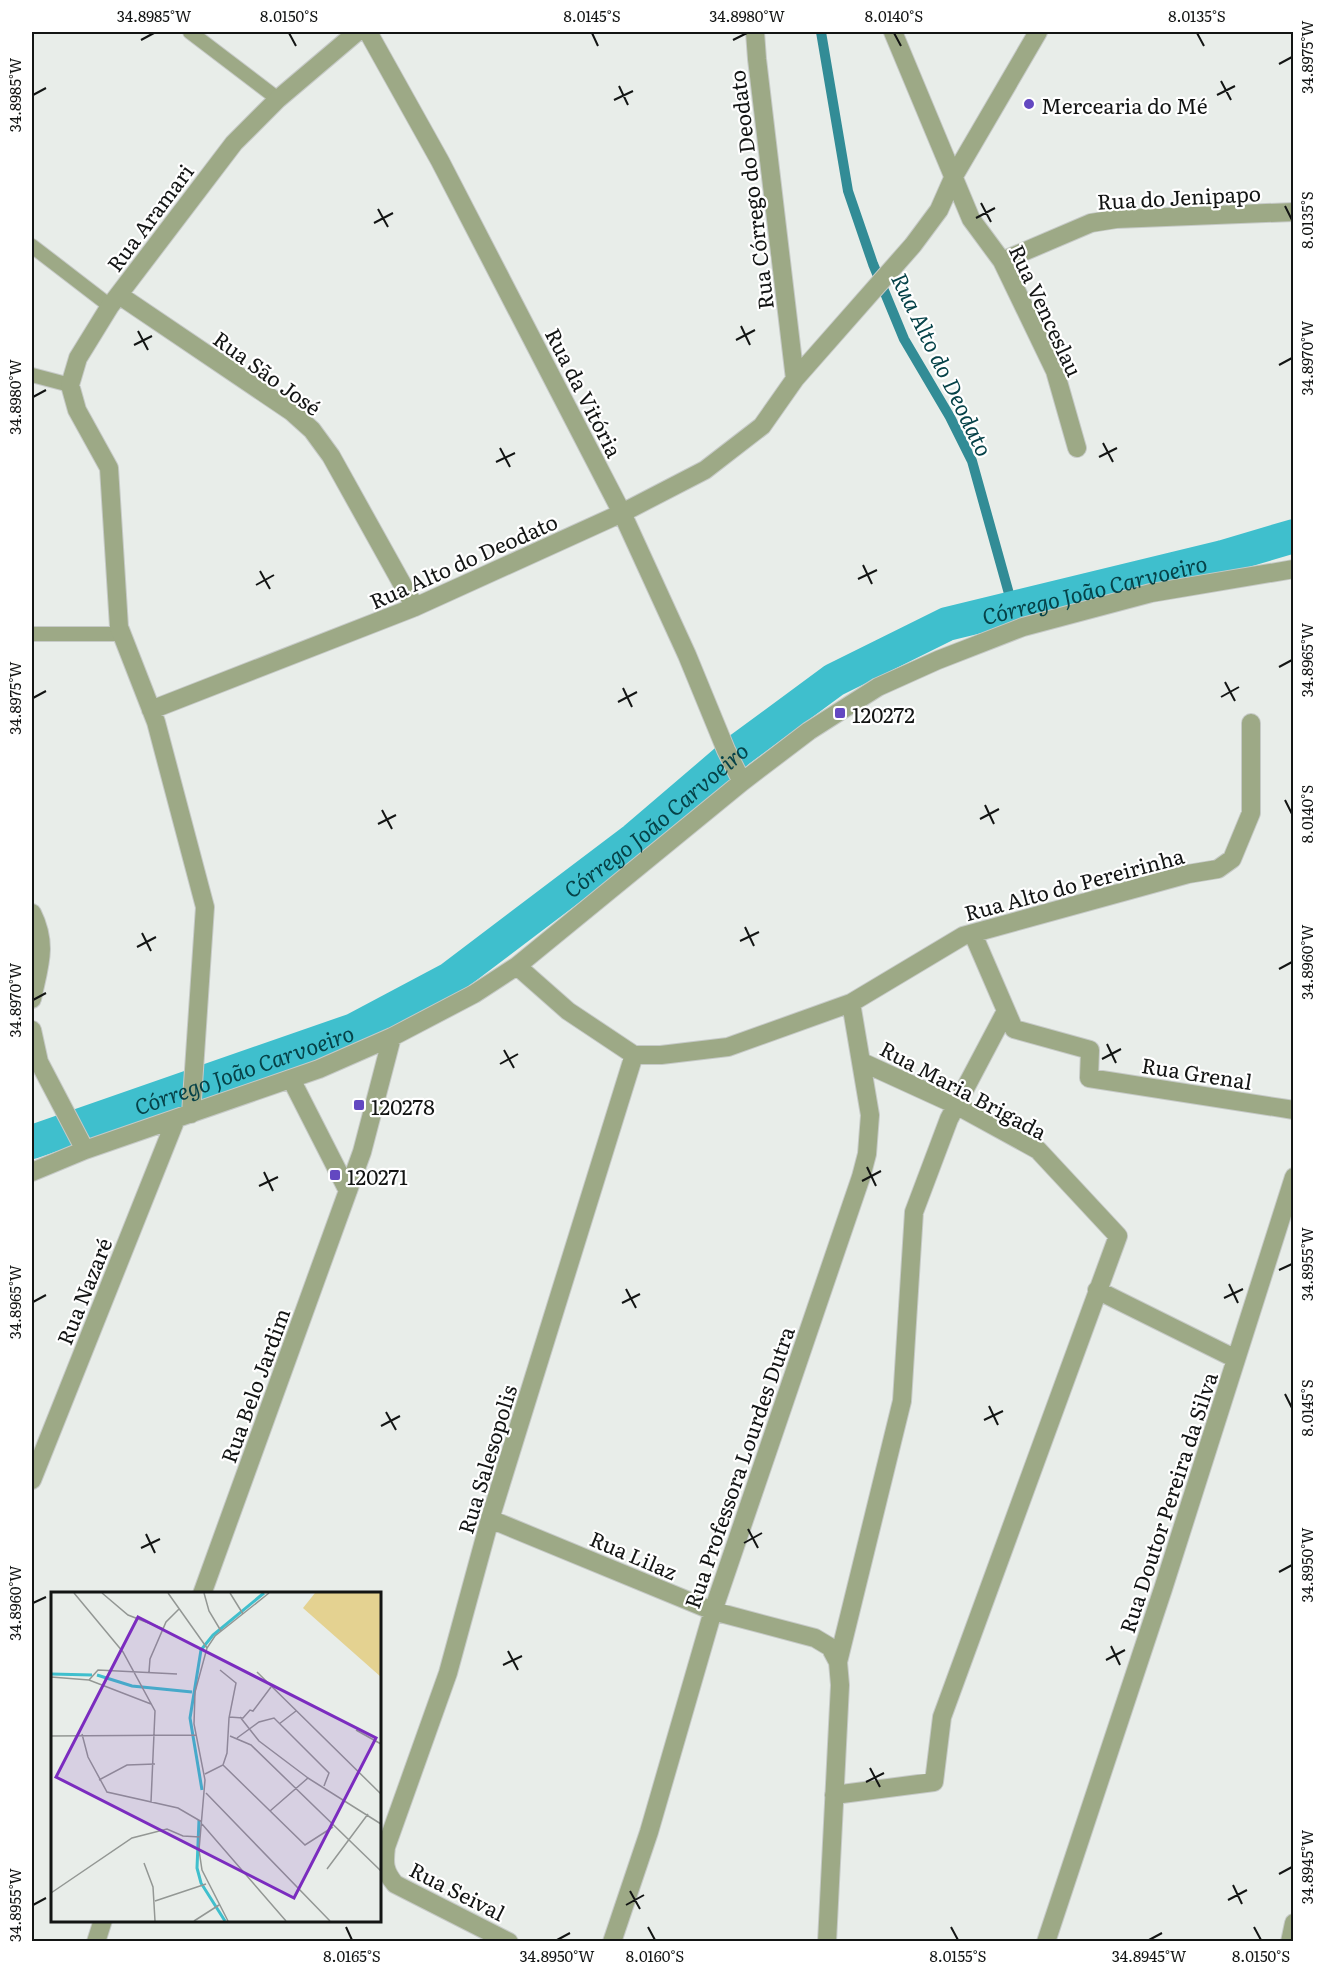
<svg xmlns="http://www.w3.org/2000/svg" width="1325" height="1973" font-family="Literata,serif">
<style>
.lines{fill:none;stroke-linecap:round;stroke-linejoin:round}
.stream{stroke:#328c96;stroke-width:10}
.canal{stroke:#3fbfcd;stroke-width:34}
.service-casing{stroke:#c6cac7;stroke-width:16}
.minor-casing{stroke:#c6cac7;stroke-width:20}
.service{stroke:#9da986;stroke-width:14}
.minor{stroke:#9da986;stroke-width:18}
.ticks{fill:none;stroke:#131514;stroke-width:2}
.poi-dot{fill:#6348c1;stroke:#fff;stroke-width:2}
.labels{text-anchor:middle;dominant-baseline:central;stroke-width:4.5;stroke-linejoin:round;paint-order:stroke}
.poi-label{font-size:21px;fill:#131514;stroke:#fff;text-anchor:start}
.street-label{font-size:21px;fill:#131514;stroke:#fff}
.water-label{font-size:22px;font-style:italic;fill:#064248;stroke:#fff}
.inset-river{fill:none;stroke:#3fbfcd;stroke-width:3}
.inset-road{fill:none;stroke:#939794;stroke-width:1.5}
.view{fill:#7b2cbf;fill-opacity:0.15;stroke:#7b2cbf;stroke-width:3}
.inset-edge{fill:none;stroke:#131514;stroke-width:3}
.neatline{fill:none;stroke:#131514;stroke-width:2}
.ticks-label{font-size:15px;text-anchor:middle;fill:#131514}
</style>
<rect width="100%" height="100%" fill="#e8ede9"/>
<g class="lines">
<path class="stream" d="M821 32 848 191 873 264 904 339 950 417 972 461 1013 608"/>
<path class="canal" id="s1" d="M32 1142 354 1030 450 979 635 839 739 750 834 680 947 624 1223 557 1294 536"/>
<g class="service-casing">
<path id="service" d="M190 32 278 99
M32 246 110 306
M32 375 70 385
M32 634H122"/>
</g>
<g class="minor-casing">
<path id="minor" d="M368 32 440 161 622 513 687 655 726 750 742 782
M755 32 757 59 795 379
M893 32 971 219 1002 261 1055 371 1077 448
M1002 261 1091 223 1116 219 1294 212
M119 295 292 412 312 430 331 456 415 607
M151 710 415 607 622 513 705 470 762 426 795 379 913 245 939 210 954 176 1038 32
M32 913C48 945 39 966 32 999
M973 934 1014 1029 1090 1050 1089 1078 1294 1110
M517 966 568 1011 634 1055H661L728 1047 851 1003 963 936 1188 874 1218 869 1232 859 1251 813V723
M32 1030 39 1062 85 1150
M291 1079 348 1191
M191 1114 205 907 156 722 119 627 109 468 77 410 70 385 78 358 110 306 234 143 278 99 357 32
M32 1172 85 1150 319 1069 392 1037 474 994 517 966 742 782 809 731 878 687 938 660 1023 627 1151 593 1294 569
M1097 1290 1236 1359
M32 1480 176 1119
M490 1519 713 1611 815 1638 830 1647 838 1662 840 1685 827 1942
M202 1594 362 1152 392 1037
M838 1662 902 1401 914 1212 949 1119 1006 1011
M834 1795 934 1782 942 1717 1118 1236 1038 1150 956 1105 862 1062
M96 1942 103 1920
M509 1942 395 1884C384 1871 384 1863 386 1847L448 1673 490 1519 634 1055
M612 1942 649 1832 713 1611 861 1177 867 1154 870 1115 851 1003
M1046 1942 1163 1589 1294 1177
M1290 1942 1294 1923"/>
</g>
<use href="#service" class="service"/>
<use href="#minor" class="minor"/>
</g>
<path class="ticks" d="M289 33 296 46M592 33 598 46M894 33 901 46M1197 33 1204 46M141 40 154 33M733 40 747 33M1279 64 1292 57M1221 81 1231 100M619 86 628 105M33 95 46 88M1217 95 1235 86M614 100 633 91M981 203 991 222M1285 206 1292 220M378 209 388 227M976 218 995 208M374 223 393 213M741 326 750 345M138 331 148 350M736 340 755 330M134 345 152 336M1279 365 1292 358M33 397 46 390M1103 443 1113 462M500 448 510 467M1099 457 1117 448M496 462 515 453M863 565 872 584M260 571 270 589M858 579 877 570M256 585 274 575M1279 667 1292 660M1225 682 1235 701M623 688 632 707M1221 697 1239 687M33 698 46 691M618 702 637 692M1285 800 1292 814M985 805 994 824M382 810 392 829M980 819 999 809M378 824 396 815M745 927 754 946M142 933 151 951M740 941 759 932M137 947 156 937M1279 969 1292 962M33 1000 46 993M1107 1044 1116 1063M504 1050 514 1068M1102 1059 1121 1049M500 1064 518 1054M867 1167 876 1186M264 1172 273 1191M862 1181 881 1171M259 1186 278 1177M1279 1270 1292 1264M1229 1284 1238 1303M626 1289 636 1308M1224 1298 1243 1289M33 1302 46 1295M622 1303 640 1294M1285 1394 1292 1408M989 1406 998 1425M386 1412 396 1430M984 1420 1003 1411M381 1426 400 1416M748 1529 758 1548M146 1534 155 1553M744 1543 762 1533M141 1548 160 1539M1279 1572 1292 1565M33 1603 46 1597M1111 1646 1120 1665M508 1651 518 1670M1106 1660 1125 1650M503 1665 522 1656M870 1768 880 1787M866 1782 884 1773M1279 1874 1292 1867M1233 1885 1242 1904M630 1891 640 1909M1228 1900 1247 1890M33 1905 46 1898M626 1905 644 1895M346 1927 352 1940M648 1927 655 1940M951 1927 958 1940M1254 1927 1261 1940M557 1940 570 1933M1149 1940 1162 1933"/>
<g class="poi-dot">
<circle cx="1029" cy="104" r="6"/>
<rect x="834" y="707" width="12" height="12" rx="3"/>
<rect x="353" y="1099" width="12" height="12" rx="3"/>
<rect x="329" y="1169" width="12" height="12" rx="3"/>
</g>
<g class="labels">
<g class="poi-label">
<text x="1041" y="104">Mercearia do Mé</text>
<text x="852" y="713">120272</text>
<text x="371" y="1105">120278</text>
<text x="347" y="1175">120271</text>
</g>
<g class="street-label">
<text transform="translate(750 190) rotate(-97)">Rua Córrego do Deodato</text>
<text transform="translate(1179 196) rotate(-3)">Rua do Jenipapo</text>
<text transform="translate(149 217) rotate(-53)">Rua Aramari</text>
<text transform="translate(1047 310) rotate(65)">Rua Venceslau</text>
<text transform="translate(268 372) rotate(36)">Rua São José</text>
<text transform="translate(585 392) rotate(63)">Rua da Vitória</text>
<text transform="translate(463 560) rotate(-24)">Rua Alto do Deodato</text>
<text transform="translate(1074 883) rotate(-15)">Rua Alto do Pereirinha</text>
<text transform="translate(1197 1072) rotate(9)">Rua Grenal</text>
<text transform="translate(964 1089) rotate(28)">Rua Maria Brigada</text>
<text transform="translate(83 1291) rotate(-68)">Rua Nazaré</text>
<text transform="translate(254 1385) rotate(-70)">Rua Belo Jardim</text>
<text transform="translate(486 1459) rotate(-73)">Rua Salesopolis</text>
<text transform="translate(738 1467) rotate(-71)">Rua Professora Lourdes Dutra</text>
<text transform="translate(1167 1502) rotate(-72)">Rua Doutor Pereira da Silva</text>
<text transform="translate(634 1554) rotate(23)">Rua Lilaz</text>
<text transform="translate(458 1890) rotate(27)">Rua Seival</text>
</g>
<g class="water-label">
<text transform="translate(943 364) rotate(64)">Rua Alto do Deodato</text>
<text stroke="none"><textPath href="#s1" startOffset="1214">Córrego João Carvoeiro</textPath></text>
<text stroke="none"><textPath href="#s1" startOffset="710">Córrego João Carvoeiro</textPath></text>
<text stroke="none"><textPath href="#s1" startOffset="224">Córrego João Carvoeiro</textPath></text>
</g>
</g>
<g transform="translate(51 1592)">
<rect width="330" height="330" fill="#e8ede9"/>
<path d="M264 1H330V85L252 16Z" fill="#e4d291"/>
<path class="inset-river" d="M0 82 41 83M46 83 81 94 141 100M151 198 139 126 150 58 162 43 213 1M148 228 146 276 150 291 174 329"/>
<path class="inset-road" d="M23 1 72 60 104 119 100 210M51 1 77 23 113 37M117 1 156 56M153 1 158 19 170 39M179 1 192 22M98 80 99 67 115 30 128 17M206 80 330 202M0 85 38 88 100 112M38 88 47 78 126 82M178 125 192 126 199 118 202 119 220 95M189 125 208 149 257 186M228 132 245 119M305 138 330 152M31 142 37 165 56 200 127 216 151 230M0 144 145 143M179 144 200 153 330 279M186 146 208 130 223 126 278 181 273 194M172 173 254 253 282 235M154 182 172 173 176 161 178 126 185 91 169 78M48 188 76 173 104 172M155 201 279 329M219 219 257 186 330 232M151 232 235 329M93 271 102 295 104 329M276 277 317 222M0 301 81 246 116 237 132 244 149 245M104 309 155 292M143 329 168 313M177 329 151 278 148 258 154 188 143 132 144 100 156 56 164 44 218 1"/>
<path class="view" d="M87 25 325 146 243 306 5 185Z"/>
<rect width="330" height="330" class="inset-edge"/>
</g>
<rect width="1325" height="1973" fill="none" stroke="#ffffff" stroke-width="66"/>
<rect x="33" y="33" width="1259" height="1907" class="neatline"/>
<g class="ticks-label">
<text x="154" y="22">34.8985°W</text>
<text x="289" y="22">8.0150°S</text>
<text x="592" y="22">8.0145°S</text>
<text x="747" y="22">34.8980°W</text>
<text x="894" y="22">8.0140°S</text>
<text x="1197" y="22">8.0135°S</text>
<text transform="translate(1308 57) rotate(-90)" y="5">34.8975°W</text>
<text transform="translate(16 95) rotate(-90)" y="5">34.8985°W</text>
<text transform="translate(1308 220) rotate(-90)" y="5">8.0135°S</text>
<text transform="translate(1308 358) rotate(-90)" y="5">34.8970°W</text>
<text transform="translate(16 397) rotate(-90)" y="5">34.8980°W</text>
<text transform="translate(1308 660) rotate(-90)" y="5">34.8965°W</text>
<text transform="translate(16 698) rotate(-90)" y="5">34.8975°W</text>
<text transform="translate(1308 814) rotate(-90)" y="5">8.0140°S</text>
<text transform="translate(1308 962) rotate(-90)" y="5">34.8960°W</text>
<text transform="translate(16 1000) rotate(-90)" y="5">34.8970°W</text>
<text transform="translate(1308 1264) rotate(-90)" y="5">34.8955°W</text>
<text transform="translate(16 1302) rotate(-90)" y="5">34.8965°W</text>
<text transform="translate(1308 1408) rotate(-90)" y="5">8.0145°S</text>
<text transform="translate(1308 1565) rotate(-90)" y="5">34.8950°W</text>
<text transform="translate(16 1603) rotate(-90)" y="5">34.8960°W</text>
<text transform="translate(1308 1867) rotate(-90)" y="5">34.8945°W</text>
<text transform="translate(16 1905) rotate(-90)" y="5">34.8955°W</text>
<text x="352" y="1962">8.0165°S</text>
<text x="557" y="1962">34.8950°W</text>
<text x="655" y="1962">8.0160°S</text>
<text x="958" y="1962">8.0155°S</text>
<text x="1149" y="1962">34.8945°W</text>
<text x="1261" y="1962">8.0150°S</text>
</g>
</svg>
